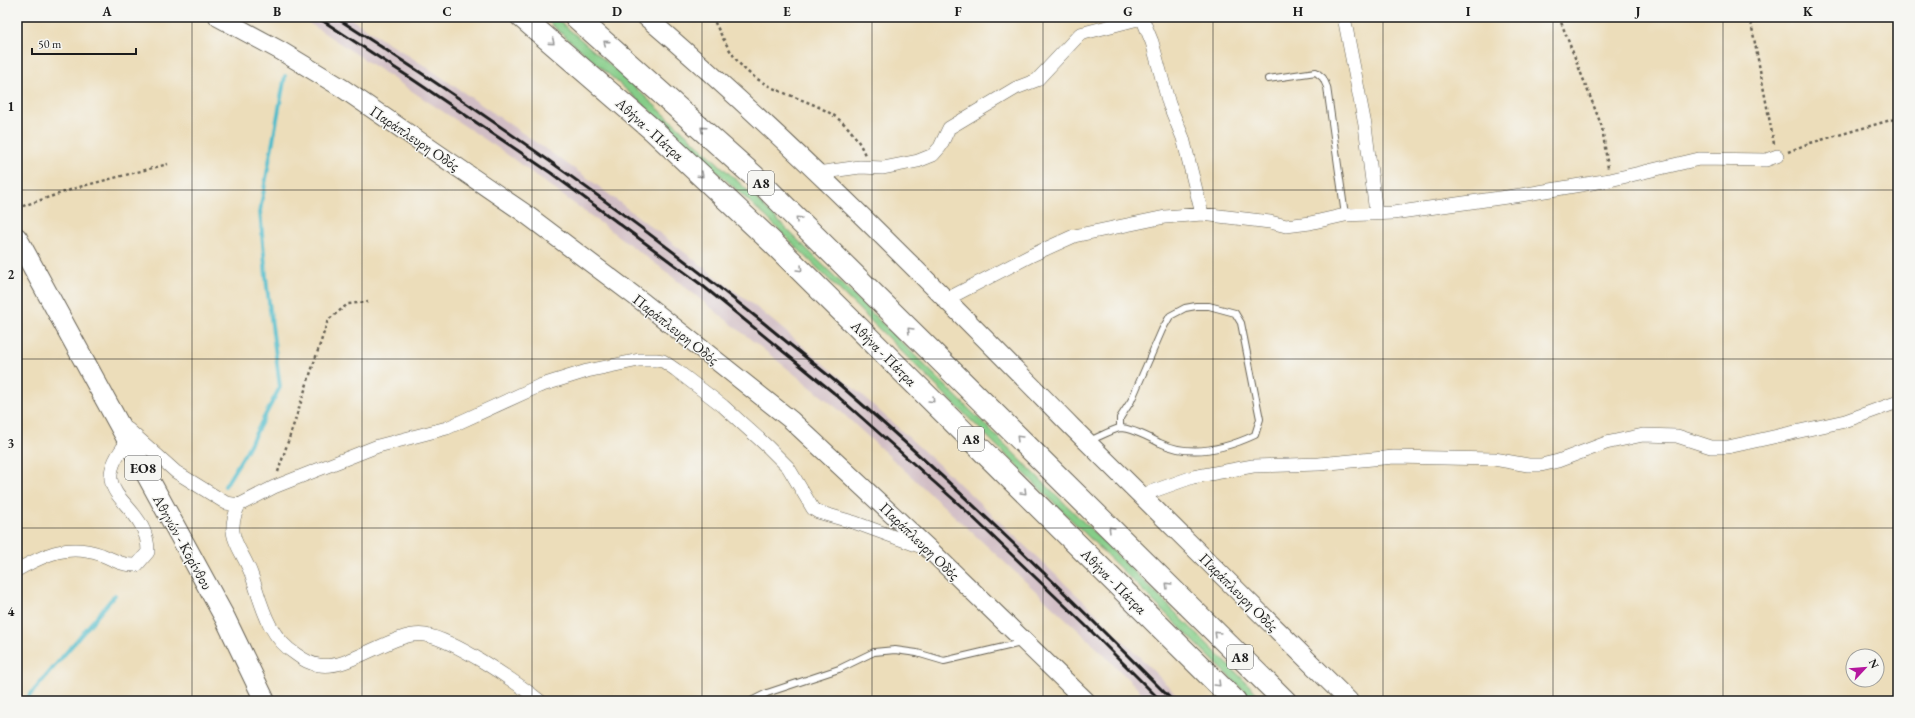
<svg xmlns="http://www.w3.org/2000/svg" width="1915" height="718" font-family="'EB Garamond',serif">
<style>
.industrial{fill:#d2bec5}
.green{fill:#85cd88;stroke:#507452}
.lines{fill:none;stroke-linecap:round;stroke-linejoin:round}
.stream{stroke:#50bcca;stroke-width:4}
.lane-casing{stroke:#656053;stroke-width:8}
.street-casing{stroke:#656053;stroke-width:14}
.secondary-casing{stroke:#656053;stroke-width:20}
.primary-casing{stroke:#656053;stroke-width:22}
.highway-casing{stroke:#656053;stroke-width:24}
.path{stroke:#656053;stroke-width:2.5;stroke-dasharray:3 3;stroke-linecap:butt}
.lane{stroke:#fff;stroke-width:6}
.street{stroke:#fff;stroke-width:13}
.secondary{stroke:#fff;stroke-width:18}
.primary{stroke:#fff;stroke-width:20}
.highway{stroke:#fff;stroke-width:22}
.rail{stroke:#1c1c1c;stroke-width:3}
.oneway{stroke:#999}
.grid{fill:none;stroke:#1c1c1c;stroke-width:1;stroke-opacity:0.55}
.labels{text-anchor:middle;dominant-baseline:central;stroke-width:3;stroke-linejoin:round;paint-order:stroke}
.shield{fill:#f6f6f2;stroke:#5d5d5c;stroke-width:1}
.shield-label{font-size:14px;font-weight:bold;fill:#1c1c1c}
.street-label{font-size:15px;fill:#1c1c1c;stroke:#f6f6f2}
.neatline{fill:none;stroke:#1c1c1c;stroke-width:1.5}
.grid-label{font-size:13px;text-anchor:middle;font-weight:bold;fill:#1c1c1c}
</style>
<rect width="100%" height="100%" fill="#f6f6f2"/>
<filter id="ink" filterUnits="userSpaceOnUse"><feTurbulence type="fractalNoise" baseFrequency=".025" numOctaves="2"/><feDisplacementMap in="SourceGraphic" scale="8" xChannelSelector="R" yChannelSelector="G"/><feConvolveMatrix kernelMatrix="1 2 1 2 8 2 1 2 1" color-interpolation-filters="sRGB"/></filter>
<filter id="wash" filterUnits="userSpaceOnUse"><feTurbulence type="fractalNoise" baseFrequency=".012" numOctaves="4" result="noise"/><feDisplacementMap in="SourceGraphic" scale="16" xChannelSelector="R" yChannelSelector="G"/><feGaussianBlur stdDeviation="0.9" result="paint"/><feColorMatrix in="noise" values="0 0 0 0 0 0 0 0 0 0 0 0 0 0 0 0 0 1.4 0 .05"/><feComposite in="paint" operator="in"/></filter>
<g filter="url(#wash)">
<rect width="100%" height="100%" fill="#ecddba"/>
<path class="industrial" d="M300 17H348L428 68 589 179 688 255 761 311 863 396 949 474 1095 612 1183 701H1150L1090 641 838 409 660 267 501 150Z"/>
<path class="green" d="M543 17H554L564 25 616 70 744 187 1265 701H1254L765 216 663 122Z"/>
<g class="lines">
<path class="stream" d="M225 486 247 450 280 387 267 287 260 211 285 76
M25 701 115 595"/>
</g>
</g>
<g filter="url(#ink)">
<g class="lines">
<g class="lane-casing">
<path id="lane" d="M1268 79 1316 72 1323 78 1327 87 1345 215
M1089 441C1097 438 1113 429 1120 428 1132 428 1150 438 1160 443 1191 458 1225 449 1255 435L1260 419 1241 323 1235 313 1209 306H1196L1185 308 1170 316 1162 330 1131 401 1120 418V428
M751 701 767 693 839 669 874 652 895 650 917 653 944 661 1021 643"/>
</g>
<g class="street-casing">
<path id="street" d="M1344 17 1365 125 1376 213
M817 173 860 167 883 168 918 161 933 155 940 147 949 128 1016 88 1037 80 1080 34 1138 19 1143 20 1152 42 1169 104 1183 138 1202 214
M947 299 1032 255 1074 236 1165 217 1202 214 1270 222 1286 226 1310 223 1345 215 1393 213 1521 195 1610 180 1699 159 1766 160 1777 156
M128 429 176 472 226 503 239 505 274 487 378 446 447 428 539 386 587 371 639 360H656L663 361 676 370 723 406 768 447 788 467 813 509 818 512 856 523 927 549
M1142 495 1193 477 1253 466 1319 464 1394 457 1494 459 1528 465H1541L1558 461 1606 443 1643 435 1677 436 1711 447H1728L1845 421 1898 402
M239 505C223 538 242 547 252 576 262 606 268 637 297 655 304 660 310 664 319 665 349 671 394 630 425 635 455 640 516 682 540 701
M17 570C46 554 68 543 102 555 115 560 123 566 137 565L148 552C148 498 80 499 128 441"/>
</g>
<g class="secondary-casing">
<path id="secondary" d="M218 17 281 51 342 88 523 212 644 303 791 420 930 550 1086 701
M646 17C796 145 934 287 1072 427 1164 519 1257 609 1349 701"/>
</g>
<g class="primary-casing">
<path id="primary" d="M17 238 225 618 265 701"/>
</g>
<g class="highway-casing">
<path id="highway" d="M522 17 654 131 772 242 1235 701
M576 17 755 177 1285 701"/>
</g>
<path class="path" d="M712 17C722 36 732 59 749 73 790 106 841 97 865 155
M1559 17 1602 127 1608 168
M1750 17 1774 144
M1788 152 1807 144 1898 118
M17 208 79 187 168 164
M278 472 328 320 348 304 368 302"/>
<use href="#lane" class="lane"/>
<use href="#street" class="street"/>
<use href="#secondary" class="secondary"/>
<use href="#primary" class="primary"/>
<use href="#highway" class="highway"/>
<path class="rail" d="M317 17 412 79 551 173 703 286 834 393 961 506 1084 624 1161 701
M335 17C484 112 628 213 765 324 790 345 816 365 841 386 957 486 1066 593 1173 701"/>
</g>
<defs><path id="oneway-chevron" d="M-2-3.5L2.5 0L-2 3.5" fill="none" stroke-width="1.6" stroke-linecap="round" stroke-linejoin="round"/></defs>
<g class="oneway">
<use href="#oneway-chevron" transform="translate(552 42) rotate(40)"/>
<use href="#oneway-chevron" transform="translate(606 43) rotate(-139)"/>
<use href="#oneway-chevron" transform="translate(703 129) rotate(-138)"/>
<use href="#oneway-chevron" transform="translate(701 175) rotate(43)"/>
<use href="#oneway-chevron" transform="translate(798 219) rotate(-136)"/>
<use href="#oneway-chevron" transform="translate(800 269) rotate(45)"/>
<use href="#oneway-chevron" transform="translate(910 330) rotate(-135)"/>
<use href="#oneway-chevron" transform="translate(932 400) rotate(45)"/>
<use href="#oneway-chevron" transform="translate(1019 438) rotate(-135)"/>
<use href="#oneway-chevron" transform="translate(1024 492) rotate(45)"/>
<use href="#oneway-chevron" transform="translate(1111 529) rotate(-135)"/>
<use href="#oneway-chevron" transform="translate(1168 585) rotate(-135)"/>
<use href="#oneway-chevron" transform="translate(1217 634) rotate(-135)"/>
<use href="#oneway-chevron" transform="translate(1218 684) rotate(45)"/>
</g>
</g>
<path class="grid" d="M192 17V701M362 17V701M532 17V701M702 17V701M872 17V701M1043 17V701M1213 17V701M1383 17V701M1553 17V701M1723 17V701M17 190H1898M17 359H1898M17 528H1898"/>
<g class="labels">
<g class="shield">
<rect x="748" y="171" width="26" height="24" rx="3"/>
<rect x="958" y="427" width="26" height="24" rx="3"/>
<rect x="125" y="456" width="36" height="24" rx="3"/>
<rect x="1227" y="645" width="26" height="24" rx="3"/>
</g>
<g class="shield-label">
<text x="761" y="183">Α8</text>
<text x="971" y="439">Α8</text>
<text x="143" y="468">ΕΟ8</text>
<text x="1240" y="657">Α8</text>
</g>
<g class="street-label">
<text transform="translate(650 129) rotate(42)">Αθήνα - Πάτρα</text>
<text transform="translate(415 138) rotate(34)">Παράπλευρη Οδός</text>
<text transform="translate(676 329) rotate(38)">Παράπλευρη Οδός</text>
<text transform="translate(884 353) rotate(45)">Αθήνα - Πάτρα</text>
<text transform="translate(920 541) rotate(44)">Παράπλευρη Οδός</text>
<text transform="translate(183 542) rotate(61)">Αθηνών - Κορίνθου</text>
<text transform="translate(1114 581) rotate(45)">Αθήνα - Πάτρα</text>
<text transform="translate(1239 592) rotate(45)">Παράπλευρη Οδός</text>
</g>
</g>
<rect width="1915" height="718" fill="none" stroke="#f6f6f2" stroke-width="44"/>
<g transform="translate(1865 668) rotate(64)"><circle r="19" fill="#f6f6f2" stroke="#9f9f9c"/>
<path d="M0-3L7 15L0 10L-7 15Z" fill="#b5179e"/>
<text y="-6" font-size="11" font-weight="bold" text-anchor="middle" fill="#1c1c1c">N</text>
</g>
<path d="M32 48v6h104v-6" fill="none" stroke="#1c1c1c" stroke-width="2"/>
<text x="38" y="48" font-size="12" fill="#1c1c1c" stroke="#f6f6f2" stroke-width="3" paint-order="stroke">50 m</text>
<rect x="22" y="22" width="1871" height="674" class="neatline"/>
<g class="grid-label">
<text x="107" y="16">A</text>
<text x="277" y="16">B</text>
<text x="447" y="16">C</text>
<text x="617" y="16">D</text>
<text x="787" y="16">E</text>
<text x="958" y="16">F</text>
<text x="1128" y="16">G</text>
<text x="1298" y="16">H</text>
<text x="1468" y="16">I</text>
<text x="1638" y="16">J</text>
<text x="1808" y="16">K</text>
<text x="11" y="111">1</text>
<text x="11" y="279">2</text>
<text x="11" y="448">3</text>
<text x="11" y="616">4</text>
</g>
</svg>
